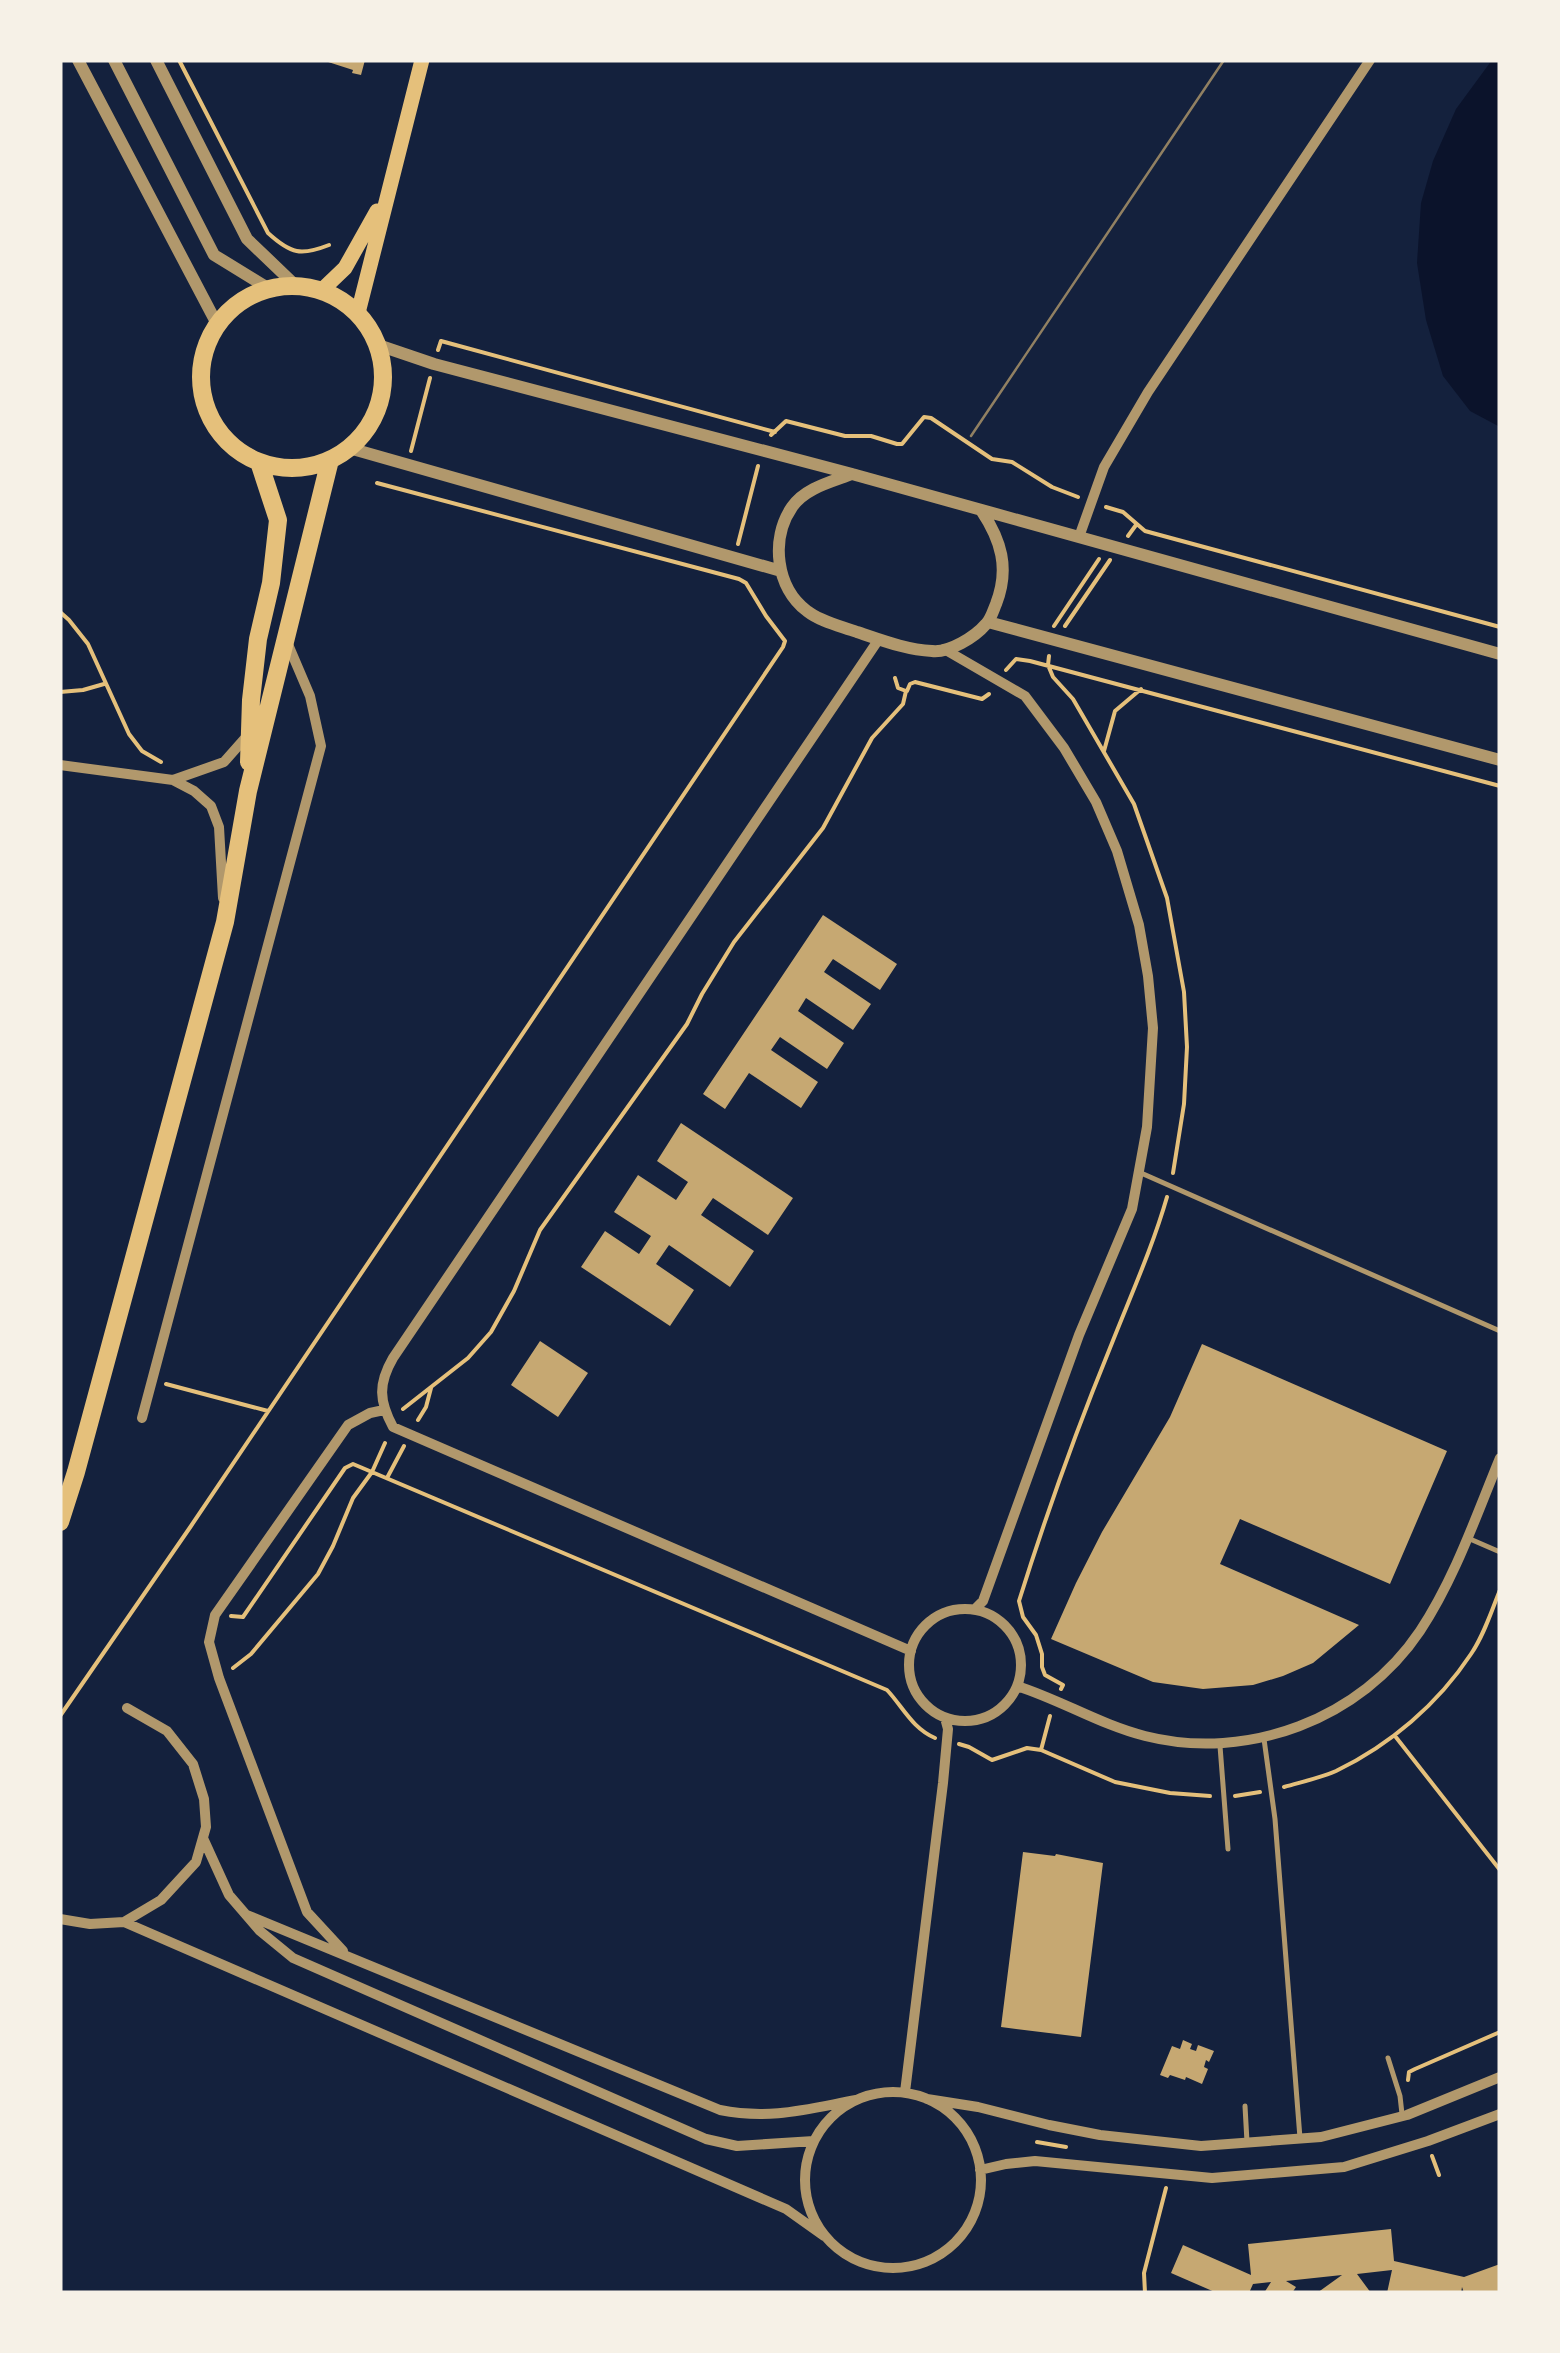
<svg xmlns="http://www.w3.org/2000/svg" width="1560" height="2353" font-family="Poppins,sans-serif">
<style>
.water{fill:#0b132b}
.building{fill:#c6a872}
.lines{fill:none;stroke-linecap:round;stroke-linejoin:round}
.path{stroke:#e5c07b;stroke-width:4}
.service{stroke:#b1986c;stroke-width:5}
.minor{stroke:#b1986c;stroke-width:10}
.tertiary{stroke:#b1986c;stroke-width:12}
.secondary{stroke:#e5c07b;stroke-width:15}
.primary{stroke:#e5c07b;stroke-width:18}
.tram{stroke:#918062;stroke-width:2.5}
</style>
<rect width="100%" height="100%" fill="#14213d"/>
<path class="water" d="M1492 60H1500V427L1470 411 1443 376 1426 320 1417 263 1421 203 1433 161 1456 109Z"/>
<path class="building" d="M322 60H365L361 75 352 73 353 70Z
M823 915 897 964 880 990 833 959 824 972 871 1004 853 1030 806 998 798 1011 844 1043 827 1069 780 1037 771 1050 818 1082 801 1108 749 1073 725 1109 703 1094Z
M681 1123 793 1198 768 1235 713 1198 701 1215 754 1251 730 1287 669 1245 656 1264 694 1290 670 1326 581 1267 605 1231 639 1254 651 1236 614 1212 638 1175 676 1200 688 1182 657 1161Z
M540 1341 588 1373 558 1417 511 1385Z
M1202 1344 1447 1451 1390 1584 1240 1519 1220 1564 1359 1625 1313 1663 1283 1676 1253 1685 1203 1689 1153 1682 1051 1639 1076 1583 1102 1532 1170 1417Z
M1023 1852 1055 1856 1056 1854 1103 1863 1081 2037 1001 2027Z
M1183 2040 1192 2044 1190 2049 1196 2051 1198 2045 1214 2051 1209 2062 1206 2060 1204 2067 1208 2069 1202 2084 1186 2077 1185 2080 1170 2075 1168 2078 1160 2075 1172 2046 1180 2049Z
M1391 2229 1394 2261 1464 2277 1500 2264V2293H1464L1462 2287 1461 2293H1387L1392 2270 1357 2274 1371 2293H1317L1342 2275 1286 2281 1296 2287 1292 2293H1264L1271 2282 1253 2284 1249 2293H1217L1171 2273 1183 2245 1251 2275 1248 2244Z"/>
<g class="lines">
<path class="path" d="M179 60 268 233C291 254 301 256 329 245
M438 350 441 341 775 432
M771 435 786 421 845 436H871L897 444H902L924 417 931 418 992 459 1012 462 1052 487 1078 497
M411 451 430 378
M1106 507 1123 512 1145 531 1500 627
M1128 536 1136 525
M738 544 758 466
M60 612 69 620 88 644 129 734 142 751 161 762
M1054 626 1099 559
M1065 626 1110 560
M1049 656 1048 665 1053 677 1073 699 1134 804 1167 898 1184 992 1187 1047 1184 1104 1173 1173
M1006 670 1016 659 1030 661 1500 786
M907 691 910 684 915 682 982 699 989 694
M60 692 83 690 104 684
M1104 751 1115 711 1141 689
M166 1384 268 1411
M403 1409 468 1358 491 1332 514 1291 540 1230 687 1024 702 994 734 942 823 828 872 738 903 704 906 691 898 688 895 678
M418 1420 426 1407 431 1388
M387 1478 404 1446
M231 1616 243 1617 345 1468 353 1464 887 1690C903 1707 912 1728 935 1738
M233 1668 251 1654 318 1574 333 1546 353 1498 372 1472 385 1443
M1061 1689 1063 1685 1045 1675 1042 1667V1654L1036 1635 1023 1617 1019 1601C1046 1515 1076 1431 1110 1348 1130 1297 1152 1249 1167 1197
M60 1716 191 1526 783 647 785 641 766 616 746 583 739 579 377 483
M1395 1736 1500 1870
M959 1744 969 1747 992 1760 1027 1748 1041 1750 1115 1782 1170 1793 1210 1796
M1041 1750 1050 1716
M1284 1787C1301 1782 1320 1778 1336 1771 1390 1745 1438 1704 1471 1654 1484 1635 1491 1612 1500 1590
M1235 1796 1260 1792
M1408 2080 1409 2072 1415 2069 1500 2032
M1037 2142 1066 2147
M1432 2156 1439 2175
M1145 2293 1144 2273 1166 2188"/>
<path class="service" d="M1141 1173 1500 1331
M1470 1539 1500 1552
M1264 1739 1275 1819 1300 2138
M1220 1746 1228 1849
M1388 2058 1400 2096 1402 2114
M1245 2106 1247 2142"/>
<path class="minor" d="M1079 537 1104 467 1148 392 1370 60
M879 639 393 1358C378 1384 379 1401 393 1427L911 1651
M944 649 1025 696 1064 748 1096 802 1117 851 1139 925 1148 976 1153 1028 1147 1127 1132 1209 1079 1335 983 1601 975 1609
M60 765 173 780 194 791 211 806 219 827 223 898
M173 780 224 762 247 736
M142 1418 321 746 310 696 287 642
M909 1665a56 56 0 1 1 112 0a56 56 0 1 1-112 0Z
M1017 1686C1061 1700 1101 1725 1145 1736 1248 1762 1361 1719 1420 1631 1455 1578 1476 1516 1500 1458
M203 1838 229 1895 260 1931 293 1958 706 2139 737 2146 814 2141
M247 1915 720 2110C770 2120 807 2109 856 2100
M60 1919 90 1924 124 1922 161 1900 196 1862 206 1827 204 1799 193 1764 167 1731 127 1708
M124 1922 786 2209 824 2236
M343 1951 307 1912 219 1678 209 1642 215 1615 348 1425 370 1413 384 1410
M905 2092 943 1783 948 1729 945 1718
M805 2180a88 88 0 1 1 176 0a88 88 0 1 1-176 0Z
M927 2099 978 2107 1049 2125 1100 2135 1201 2146 1321 2137 1407 2115 1500 2077
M980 2170 1006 2164 1035 2161 1212 2178 1344 2167 1428 2141 1500 2114"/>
<path class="tertiary" d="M78 60 217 324
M114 60 214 255 268 288
M156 60 247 239 295 285
M378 345 434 364 852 474 1500 654
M349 448 781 571
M852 474C831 482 805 488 792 507 770 539 776 588 807 611 821 622 841 626 857 632 881 640 907 650 932 651 949 653 975 637 986 624 991 619 993 611 996 604 1010 568 1001 540 981 510
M988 622 1500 760"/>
<path class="secondary" d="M322 290 345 268 377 211
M358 313 422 60"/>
<path class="primary" d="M201 377a91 91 0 1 1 182 0a91 91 0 1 1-182 0Z
M249 762 251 700 258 639 271 583 278 520 259 462
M60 1522 76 1472 225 922 248 791 330 460"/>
<path class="tram" d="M971 436 1224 60"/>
</g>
<rect width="1560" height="2353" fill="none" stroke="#f6f1e7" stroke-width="125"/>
</svg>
